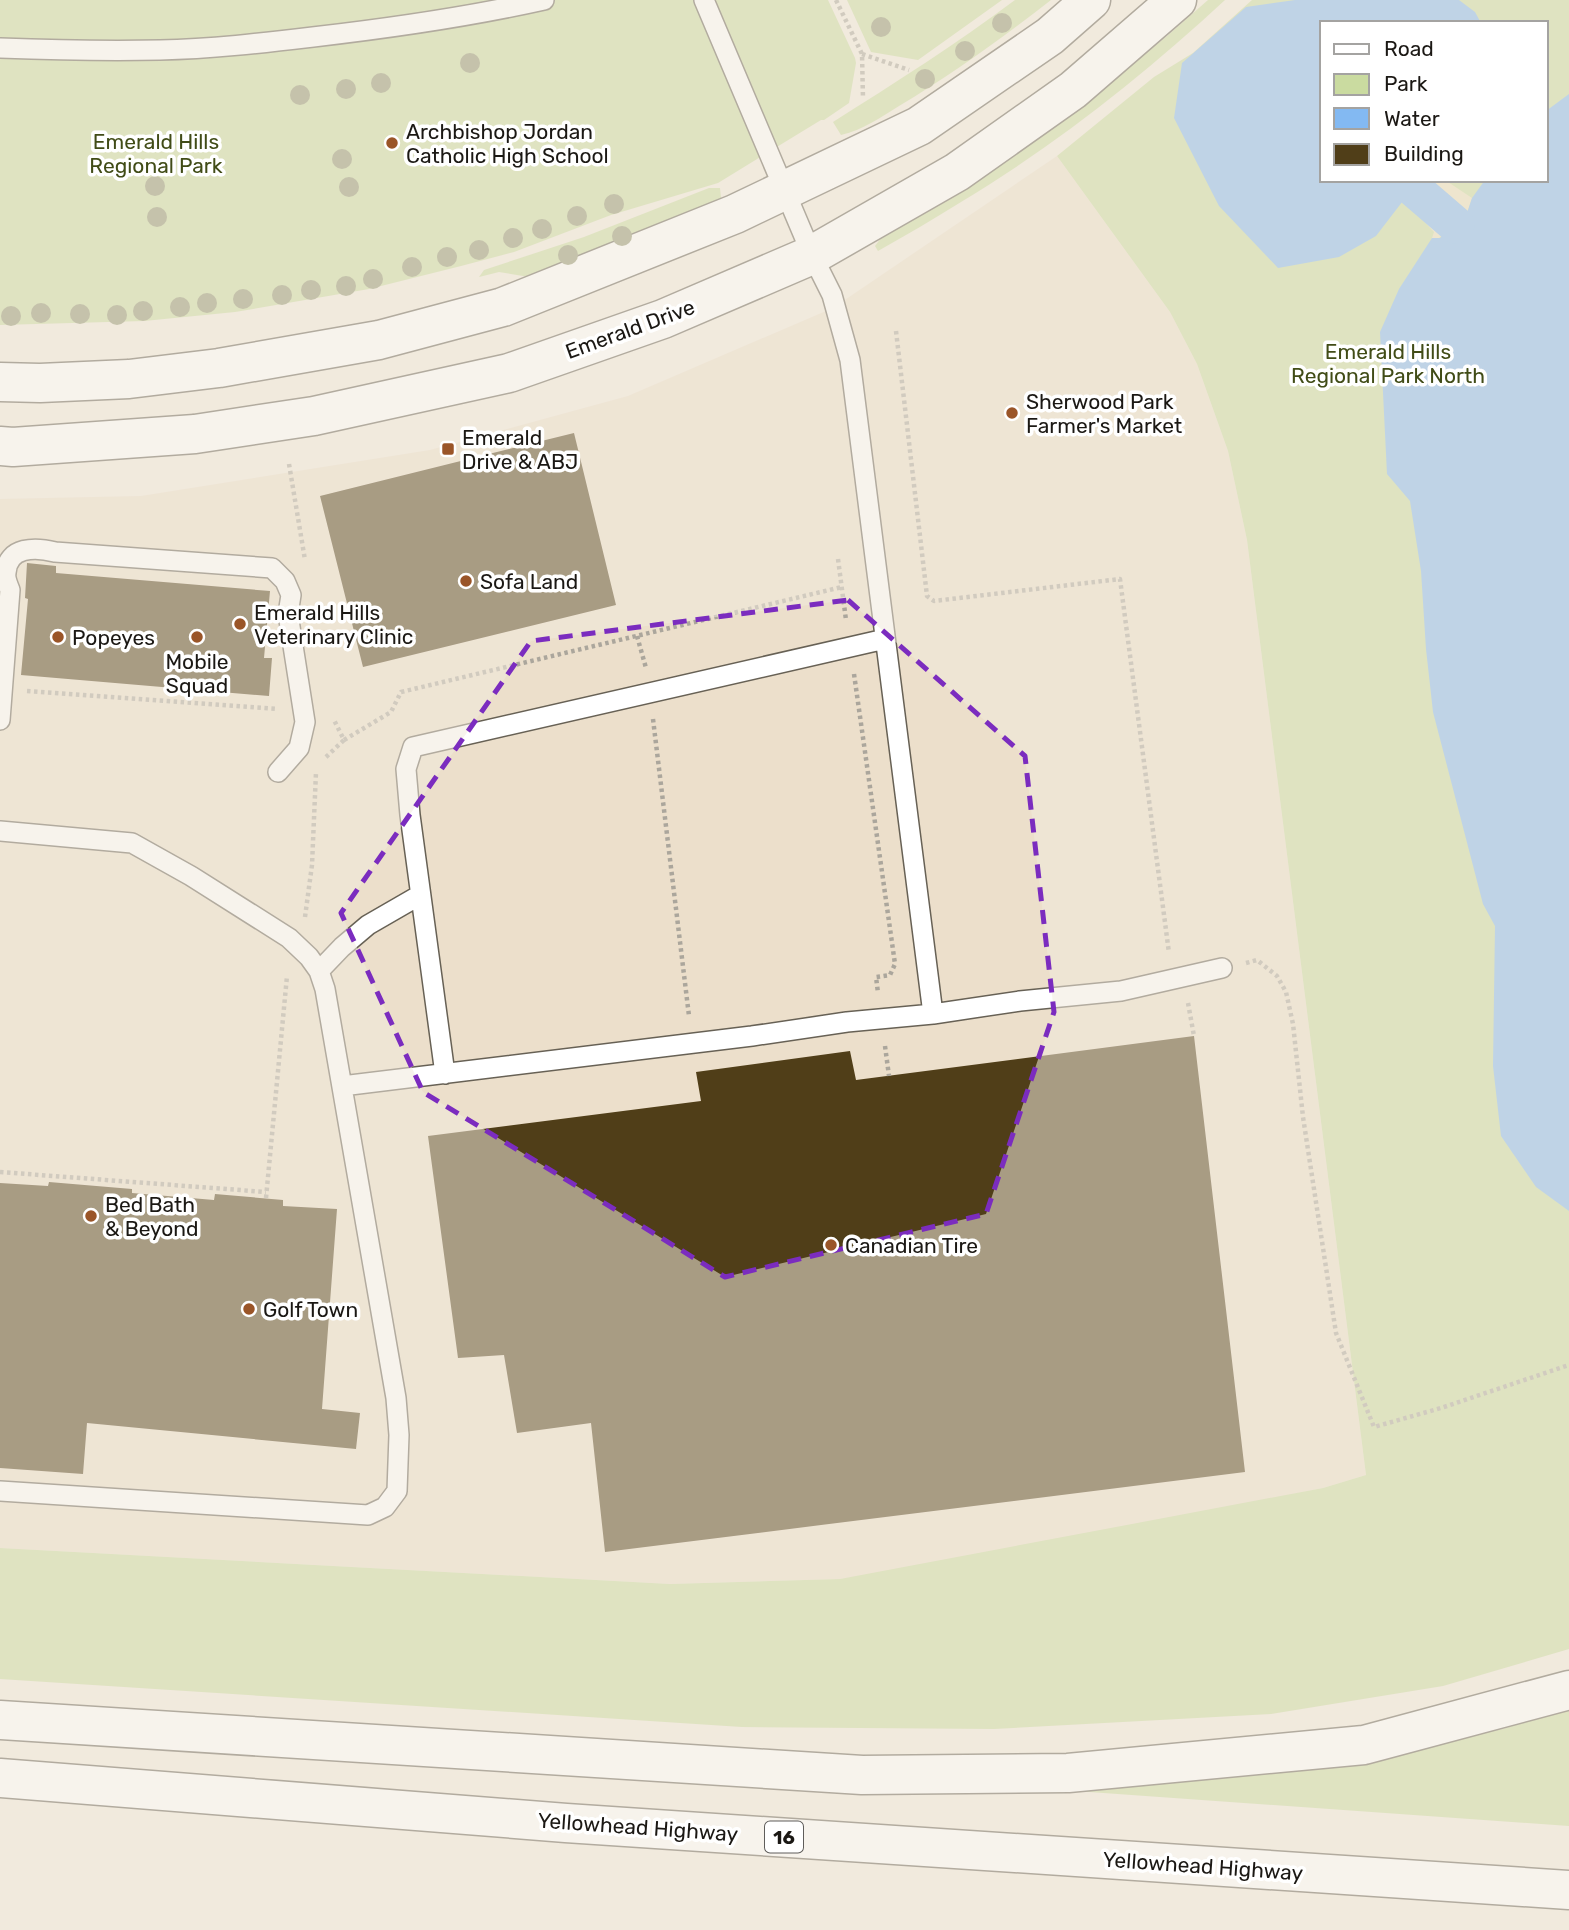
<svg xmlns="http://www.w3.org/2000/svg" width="1569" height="1930" font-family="Rubik,sans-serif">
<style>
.commercial{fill:#ecdfcb}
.green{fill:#cadba0;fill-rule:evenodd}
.sand{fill:#ebe1bc}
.water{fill:#83b9f2}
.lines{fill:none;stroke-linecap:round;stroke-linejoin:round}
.canal{stroke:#83b9f2;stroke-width:37}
.building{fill:#503e18}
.lane-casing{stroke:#676155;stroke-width:22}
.secondary-casing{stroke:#676155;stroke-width:41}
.highway-casing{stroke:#676155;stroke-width:41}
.path{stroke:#aba69c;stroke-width:4.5;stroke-dasharray:3.5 3.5;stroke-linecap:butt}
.lane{stroke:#fff;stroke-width:19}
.secondary{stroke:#fff;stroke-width:38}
.highway{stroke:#fff;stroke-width:38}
.tree{fill:#909370}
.marked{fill:none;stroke:#7b2cbf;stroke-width:5;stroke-dasharray:14 9;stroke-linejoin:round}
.poi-dot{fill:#9a5528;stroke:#fff;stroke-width:2.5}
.labels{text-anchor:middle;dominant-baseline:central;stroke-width:7;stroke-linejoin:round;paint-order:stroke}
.shield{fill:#fff;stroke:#5f5d5a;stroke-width:2}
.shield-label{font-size:19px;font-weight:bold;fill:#1b1814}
.poi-label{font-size:21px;fill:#1b1814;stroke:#fff;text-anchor:start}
.park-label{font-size:21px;fill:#414c17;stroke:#fff}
.street-label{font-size:21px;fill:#1b1814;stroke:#fff}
</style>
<rect width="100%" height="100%" fill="#f1eadd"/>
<path class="commercial" d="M1057 156 1170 312 1197 364 1228 451 1247 540 1366 1475 1323 1488 982 1557 840 1579 670 1584 0 1548V499L141 496 430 450 628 396 833 308Z"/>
<path class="green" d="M0 0H828L855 58 856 63 849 103 824 120H821L718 183 611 215 514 252 461 266 369 289 235 312 144 321 0 325Z
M847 0H1002L918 60 871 52Z
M1015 0H1051C1002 38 952 74 899 106 881 117 863 130 841 135L833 122C895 83 956 44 1015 0Z
M1208 0H1225C1144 75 1056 145 961 202 934 219 906 235 878 251L875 246 881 238 1099 91 1167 36Z
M1252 0H1569V1649L1443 1686 1271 1714 994 1729 742 1727 0 1679V1548L670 1584 840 1579 1323 1488 1366 1475 1247 540 1228 451 1197 364 1170 312 1057 156 1154 77 1193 53ZM1322 23H1546V180H1322Z
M709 188H720L721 198 712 206 529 277 499 272 479 277 484 270 584 237Z
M1569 1708V1826L991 1785 1362 1755 1503 1729Z"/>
<path class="sand" d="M1419 180H1445L1472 198 1466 216 1439 238H1432L1434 232 1404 200Z"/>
<path class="water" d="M1295 0H1459L1475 12 1481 23H1322V180H1419L1376 236 1339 257 1278 268 1219 206 1174 118 1182 63 1246 7Z
M1569 94V1211L1536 1187 1501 1136 1493 1066 1495 926 1483 904 1433 712 1426 649 1421 571 1410 501 1387 474 1380 332 1399 289 1432 238H1440L1466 216 1472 198 1485 180H1546V111Z"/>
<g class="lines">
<path class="canal" d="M1413 188 1456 225"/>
</g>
<path class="building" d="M574 433 616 605 363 667 320 496Z
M27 563 56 566V573L270 591 264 658H272L269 696 21 675 28 599 25 598Z
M1194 1036 1245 1472 605 1552 591 1423 517 1433 504 1355 458 1358 428 1136 701 1101 696 1072 850 1051 856 1080Z
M49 1182 132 1189V1193L214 1200 215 1194 283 1200V1206L337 1209 322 1409 360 1413 356 1449 87 1423 83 1474 0 1468V1183L48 1186Z"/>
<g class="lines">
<g class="lane-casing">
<path id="lane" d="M704 0 812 255 832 295 850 360 933 1014
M0 48C53 50 106 51 160 50 211 49 262 43 313 37 391 28 468 17 544 0
M0 720 10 590C8 585 5 578 6 573 7 546 36 547 55 552L272 568 285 581 291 595 288 614 305 722 299 748 278 772
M0 831 132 843 191 876 289 938 309 957 319 971 325 989 396 1398 399 1435 397 1491 385 1507 368 1515 0 1491
M319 971 342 947 368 925 420 895
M445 1074 410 815 406 769 413 747 885 639
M342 1086 752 1036 847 1022 933 1014 1020 1001 1121 991 1222 968"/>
</g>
<g class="secondary-casing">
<path id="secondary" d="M0 382 40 383 129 379 219 368 379 340 503 307 735 214 919 126 1050 36 1091 0
M0 446 13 447 195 434 314 416 509 373 663 319 812 255 957 172 1073 90 1177 0"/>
</g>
<g class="highway-casing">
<path id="highway" d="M0 1720 862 1775 1068 1773 1364 1745 1569 1690
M0 1778 566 1823 1569 1890"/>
</g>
<path class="path" d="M836 0 862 54 863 99
M862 54 909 70
M896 331 927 596 934 601 1120 579 1169 953
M289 464 305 560
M838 559 846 620
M637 636 646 668
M854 674 895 964 890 975 876 977 878 993
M27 691 277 709
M653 719 689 1016
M344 740 391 712 401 692 842 587
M326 757 344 740 334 720
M305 917 312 865 316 772
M1246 963 1257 960 1277 976 1286 992 1293 1024 1303 1117 1336 1333 1374 1427 1441 1408 1569 1365
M1188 1003 1194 1036
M885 1046 889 1076
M0 1172 266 1192
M266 1198 287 976"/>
<use href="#lane" class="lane"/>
<use href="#secondary" class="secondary"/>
<use href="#highway" class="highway"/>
</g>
<g class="tree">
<circle cx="1002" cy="23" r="10"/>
<circle cx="881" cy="27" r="10"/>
<circle cx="965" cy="51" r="10"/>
<circle cx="470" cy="63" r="10"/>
<circle cx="925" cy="79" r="10"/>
<circle cx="381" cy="83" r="10"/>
<circle cx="346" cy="89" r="10"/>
<circle cx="300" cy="95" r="10"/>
<circle cx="342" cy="159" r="10"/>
<circle cx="155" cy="186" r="10"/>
<circle cx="349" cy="187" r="10"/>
<circle cx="614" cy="204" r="10"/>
<circle cx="577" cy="216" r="10"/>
<circle cx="157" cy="217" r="10"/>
<circle cx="542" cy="229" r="10"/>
<circle cx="622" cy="236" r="10"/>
<circle cx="513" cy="238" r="10"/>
<circle cx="479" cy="250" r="10"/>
<circle cx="568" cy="255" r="10"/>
<circle cx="447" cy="257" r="10"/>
<circle cx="412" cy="267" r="10"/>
<circle cx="373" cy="279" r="10"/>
<circle cx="346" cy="286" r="10"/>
<circle cx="311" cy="290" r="10"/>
<circle cx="282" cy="295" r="10"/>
<circle cx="243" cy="299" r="10"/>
<circle cx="207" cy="303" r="10"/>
<circle cx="180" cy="307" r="10"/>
<circle cx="143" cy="311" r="10"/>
<circle cx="41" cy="313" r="10"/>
<circle cx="80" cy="314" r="10"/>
<circle cx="117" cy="315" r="10"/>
<circle cx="11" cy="316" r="10"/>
</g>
<path d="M0 0H1569V1930H0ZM848 600 1025 756 1054 1012 986 1214 725 1277 423 1092 341 913 531 641Z" fill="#f1eadd" fill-opacity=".55" fill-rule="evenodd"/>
<path class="marked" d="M848 600 1025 756 1054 1012 986 1214 725 1277 423 1092 341 913 531 641Z"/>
<g class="poi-dot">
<circle cx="392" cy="143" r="7"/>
<circle cx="1012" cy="413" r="7"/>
<rect x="441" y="442" width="14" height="14" rx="3.5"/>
<circle cx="466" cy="581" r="7"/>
<circle cx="240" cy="624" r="7"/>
<circle cx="58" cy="637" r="7"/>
<circle cx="197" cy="637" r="7"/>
<circle cx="91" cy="1216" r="7"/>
<circle cx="831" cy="1245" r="7"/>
<circle cx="249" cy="1309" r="7"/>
</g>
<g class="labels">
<rect class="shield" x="765" y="1821.5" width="38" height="31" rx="5"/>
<g class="shield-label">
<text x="784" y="1837">16</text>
</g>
<g class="poi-label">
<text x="406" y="131">Archbishop Jordan<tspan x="406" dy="24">Catholic High School</tspan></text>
<text x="1026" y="401">Sherwood Park<tspan x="1026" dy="24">Farmer's Market</tspan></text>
<text x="462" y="437">Emerald<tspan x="462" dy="24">Drive &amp; ABJ</tspan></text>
<text x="480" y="581">Sofa Land</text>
<text x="254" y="612">Emerald Hills<tspan x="254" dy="24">Veterinary Clinic</tspan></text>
<text x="72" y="637">Popeyes</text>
<text x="197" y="661" text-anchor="middle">Mobile<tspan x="197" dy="24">Squad</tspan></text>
<text x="105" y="1204">Bed Bath<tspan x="105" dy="24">&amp; Beyond</tspan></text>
<text x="845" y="1245">Canadian Tire</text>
<text x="263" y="1309">Golf Town</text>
</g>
<g class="park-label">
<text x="156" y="141">Emerald Hills<tspan x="156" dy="24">Regional Park</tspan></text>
<text x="1388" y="351">Emerald Hills<tspan x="1388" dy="24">Regional Park North</tspan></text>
</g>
<g class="street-label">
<text transform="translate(630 329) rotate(-20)">Emerald Drive</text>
<text transform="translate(638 1827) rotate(4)">Yellowhead Highway</text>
<text transform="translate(1203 1866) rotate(4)">Yellowhead Highway</text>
</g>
</g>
<rect x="1320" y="21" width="228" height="161" fill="#ffffff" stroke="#a4a3a1" stroke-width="2"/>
<rect x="1334" y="44" width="35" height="10" fill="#ffffff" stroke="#a4a3a1" stroke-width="2"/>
<text x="1384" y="56" font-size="21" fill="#1b1814">Road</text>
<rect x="1334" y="74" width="35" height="21" fill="#cadba0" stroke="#a4a3a1" stroke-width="2"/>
<text x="1384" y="91" font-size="21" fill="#1b1814">Park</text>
<rect x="1334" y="108" width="35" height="21" fill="#83b9f2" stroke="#a4a3a1" stroke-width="2"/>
<text x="1384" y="126" font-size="21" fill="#1b1814">Water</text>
<rect x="1334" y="144" width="35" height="21" fill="#503e18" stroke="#a4a3a1" stroke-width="2"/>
<text x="1384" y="161" font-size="21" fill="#1b1814">Building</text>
</svg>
